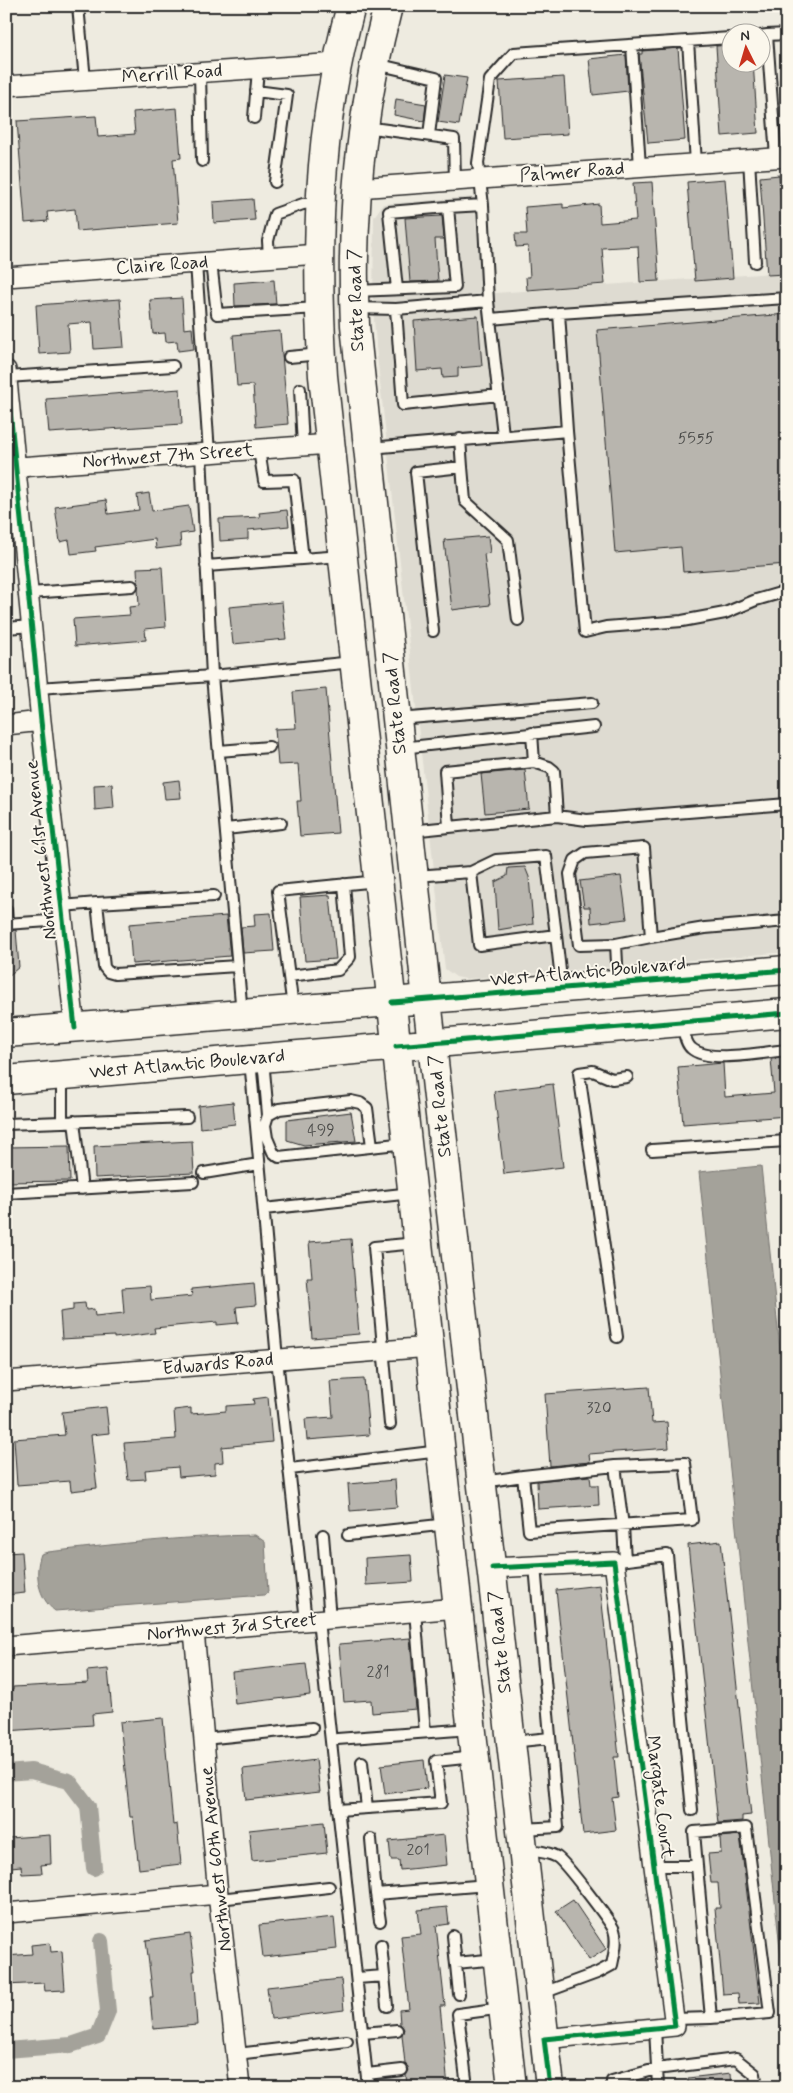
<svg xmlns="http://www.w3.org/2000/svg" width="793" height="2093" font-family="Mynerve,sans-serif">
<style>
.built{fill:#dedbd1}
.water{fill:#a4a29a;stroke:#74726e}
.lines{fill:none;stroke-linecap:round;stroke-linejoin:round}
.canal{stroke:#a4a29a;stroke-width:16}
.building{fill:#b8b5ae;stroke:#2b2b2b}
.lane-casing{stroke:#2b2b2b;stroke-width:14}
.street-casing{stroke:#2b2b2b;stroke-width:22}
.primary-casing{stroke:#2b2b2b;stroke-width:31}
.lane{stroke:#fbf7ec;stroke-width:10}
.street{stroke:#fbf7ec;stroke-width:19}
.primary{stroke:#fbf7ec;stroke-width:28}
.cycleway-casing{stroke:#fbf7ec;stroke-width:8}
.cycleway{stroke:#00873e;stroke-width:5}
.labels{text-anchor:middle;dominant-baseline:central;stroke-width:4;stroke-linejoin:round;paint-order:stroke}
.number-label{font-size:16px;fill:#4e4e4c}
.street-label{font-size:19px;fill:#2b2b2b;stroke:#fbf7ec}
</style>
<rect width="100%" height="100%" fill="#eeebe0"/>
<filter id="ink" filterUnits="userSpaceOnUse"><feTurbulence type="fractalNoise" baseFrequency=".02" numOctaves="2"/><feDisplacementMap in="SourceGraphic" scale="10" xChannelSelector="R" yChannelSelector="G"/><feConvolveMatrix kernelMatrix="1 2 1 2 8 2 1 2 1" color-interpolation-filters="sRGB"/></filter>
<g filter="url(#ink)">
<path class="built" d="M474 197 482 294 787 272V952L466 979 456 977 445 969 377 355 373 308 374 217 383 204Z"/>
<path class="water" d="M761 1166 787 1416V2016L699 1172Z
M255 1535 265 1542 268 1592 264 1595 55 1611C38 1598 34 1573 41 1554L48 1552C117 1544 185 1536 255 1535Z"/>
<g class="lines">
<path class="canal" d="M6 1773 31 1771 69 1781 88 1806 94 1868
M6 2050 71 2045 98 2036 108 2011 101 1941"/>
</g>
<path class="building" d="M730 45V62H753L758 133 722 136 716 46Z
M678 48 685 140 648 143 639 54H642V51Z
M626 55 628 91 593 95 589 59Z
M445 75 467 78 459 125 438 122Z
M564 77 568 134 503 138 499 81Z
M396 99 426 104 424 121 394 115Z
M177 108 181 158 173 159 178 223 77 231 75 209 47 212 48 221 25 223 17 121 96 116 98 137 135 134 133 112Z
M779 175 786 274 767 275 760 177Z
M725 179 733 278 695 281 687 182Z
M652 182 659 281 640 282 638 246 602 248 605 284 527 290 526 277H530L528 246 516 247 515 234H527L525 207 563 204V208L599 204 600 223 636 220 633 183Z
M253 199 255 220 214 223 213 202Z
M442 216 444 239H435L438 281 410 282 405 218Z
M274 280 276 304 235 306 234 283Z
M182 298 184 329 192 328 194 349 178 351 177 341 166 342 165 333 153 334 150 300Z
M120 299 124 347 94 349 92 322 68 324 70 352 39 354 36 305Z
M787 314V564L683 572 681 547 615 553 597 330Z
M478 316 482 366 458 368V377L443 378 442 369 417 371 414 321Z
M280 331 288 424 256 427 253 385 237 386 233 335Z
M180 389 182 424 49 433 46 399Z
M149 493 152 511 189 506 193 532 180 534 181 546 156 549 155 539 95 547 96 551 71 554 69 540 60 542 55 507 106 500 108 514 139 510 137 495Z
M287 510 289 526 248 530V539L220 541 219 519 260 517 259 513Z
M488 536 490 553 484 554 490 605 452 610 444 540Z
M162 567 166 627 145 629 146 640 75 646 73 619 130 615 129 607 139 606 137 568Z
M282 602 286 639 233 644 229 607Z
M326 689 338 833 300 836 297 801H301L298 764 278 765 275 729 296 728 293 692Z
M525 770 529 809 485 813 481 774Z
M179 780 181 798 165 799 163 782Z
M112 784 114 808 95 810 94 785Z
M525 867 529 877 533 924 498 930 495 882 507 876 508 868Z
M621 876 627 919 591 923 590 907H584L580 881Z
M330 895 336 959 305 961 300 897Z
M271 913 274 951 243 953 241 927 255 926 254 914Z
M226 916 230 956 132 964 129 924Z
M16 930 19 967 6 978V931Z
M787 1058V1116L683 1124 678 1067 723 1063 725 1097 774 1093 771 1059Z
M553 1084 563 1167 504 1174 494 1091Z
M233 1102 235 1124 200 1128 198 1106Z
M351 1112 356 1141 304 1145 287 1140V1120Z
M192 1141 194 1173 95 1178 94 1146Z
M69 1146 70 1181 6 1182V1147Z
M351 1239 359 1334 312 1338 307 1278H312L309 1242Z
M254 1283 256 1305 236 1307 238 1323 217 1325V1322L154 1328 155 1333 114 1338V1336L62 1339 60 1312 73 1310V1304L85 1303 86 1310 94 1309 95 1316 124 1313 122 1288 150 1286 151 1300 192 1296 191 1289Z
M364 1379 369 1435 307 1440 305 1419 333 1417 330 1381Z
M649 1387 652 1423 667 1422 669 1448 589 1454 590 1462 550 1466 545 1394Z
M268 1397 272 1442 222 1447 223 1462 215 1463V1474L179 1477 178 1467 145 1470 146 1479 128 1480 124 1443 176 1439 174 1410 191 1408V1414L226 1411V1406L254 1404 253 1399Z
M106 1407 109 1433 91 1435 97 1488 71 1491 70 1481 17 1485 14 1439 65 1435 62 1412Z
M590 1476 591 1485H598L599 1505 538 1509 537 1481Z
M395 1480 397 1507 350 1511 348 1484Z
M721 1541 751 1815 742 1816V1821L718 1823 688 1545Z
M22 1552 25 1593 6 1595V1553Z
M411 1555 413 1582 366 1585 365 1558Z
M600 1585 619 1757H614L618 1797 612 1798 616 1830 583 1834 556 1590Z
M410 1638 416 1709 372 1713 371 1700 344 1702 339 1644Z
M306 1664 310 1695 235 1704 232 1672Z
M108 1669 112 1712 92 1714 93 1725 6 1731V1691L13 1690V1687L88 1683 87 1671Z
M163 1718 173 1825 177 1824 181 1864 139 1869 133 1817H130L120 1722Z
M316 1760 320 1792 246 1800 243 1769Z
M424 1760 427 1788 385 1794 381 1765Z
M324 1822 327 1853 252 1861 249 1830Z
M50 1835 51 1864 41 1865 42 1873 22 1874 21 1866 11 1867 9 1838Z
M444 1835 447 1865 400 1870 399 1860H391L389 1841Z
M740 1835 760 2003 739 2004 738 1993 723 1994 715 1908H720L718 1883H711L708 1854 721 1853 720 1837Z
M573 1900 606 1949 589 1960 556 1911Z
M447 1907 449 1924 436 1926 445 2006H440L448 2087H407L406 2075 409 2070 405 2064 402 2035 404 2029 400 2024 399 2010 409 2009 401 1936 421 1934 418 1910Z
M334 1917 337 1949 263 1957 259 1925Z
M190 1934 195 1971H193L197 2025 153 2029 150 1997H153L146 1940Z
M50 1943 51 1952 62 1951 65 1990 45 1991 44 1983 6 1985V1956L32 1954 31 1945Z
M341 1979 344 2010 271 2019 267 1987Z
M731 2073 732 2087H688V2078Z"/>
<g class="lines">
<g class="lane-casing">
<path id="lane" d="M78 6 85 80
M767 35 787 34
M760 36 767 35 776 157
M688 41 696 163
M632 45 640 167
M376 64 436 78 429 135
M200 73 202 161
M256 91 287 95 275 182
M254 118 258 69
M365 127 454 139 455 181
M749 159 755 262
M483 205 488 301
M269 257 268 241 275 214 303 204 319 202
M211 262 217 314 318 308
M196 263 209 453
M397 289 389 212 448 207
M355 291 455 287 448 207 483 205 478 163 490 80 514 53 730 38
M355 308 396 309 488 301 503 435
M396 309 403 405 499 395
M491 319 559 313
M289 357 321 354
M7 377 173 366
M300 389 303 446
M567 431 559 313 787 298
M370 448 567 431 585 632 606 627 682 621 725 613 756 600 787 591
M259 450 264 481 294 480 303 559
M201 454 212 676 353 662
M462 467 465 501 508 540 518 620
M206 566 342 556
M29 593 132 586
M6 628 32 626
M433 631 416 472 462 467 460 439
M38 688 212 676 242 1014
M398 719 592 703
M532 733 534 762
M401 748 594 727
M219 751 269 747
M557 816 587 820 787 804
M226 829 281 823
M410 831 557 816 554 771 549 767 534 762 445 771 449 826
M415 876 471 872 496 860 546 856 556 935 479 945 471 872
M214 896 97 903 104 967 108 972 115 974 237 966
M62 906 97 903
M6 910 7 924
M6 924 63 920
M556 935 562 988
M651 937 705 928 787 921
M616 944 579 945 570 874 575 860 585 853 644 848 651 937 616 944 618 983
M289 976 338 970 350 957 344 884
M293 1008 278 891 378 881
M681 1023C684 1030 685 1043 691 1048 708 1064 764 1052 787 1050
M263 1059 268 1115 265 1125 267 1138 273 1152 279 1157 406 1143
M250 1060 277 1359 306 1621
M268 1115 279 1109 351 1101 360 1103 367 1108 372 1146
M74 1121 82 1189
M62 1122 187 1117
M6 1124 62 1122V1076
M652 1150 787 1141
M204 1173 259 1164
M6 1193 193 1182
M264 1209 412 1193
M617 1337 579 1073 593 1071 612 1079 627 1077
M390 1424 374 1247 417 1243
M290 1469 440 1451
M523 1476 615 1466
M483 1482 523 1476 529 1531 692 1520 685 1463 615 1466 623 1526 625 1560
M323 1535 330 1619
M348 1535 448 1524
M619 1561 667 1555 692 1810
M415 1611 425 1732
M318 1620 368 2087
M204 1739 312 1728
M337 1739 471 1729
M511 1742 550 1738
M362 1762 367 1808
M338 1810 441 1803 436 1761 474 1757
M523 1829 558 1827 535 1566
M371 1839 376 1894 488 1885
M524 1850C535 1851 547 1851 557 1857 566 1863 610 1921 614 1930 618 1941 614 1954 612 1965L597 1973 540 1994
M654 1866H697L711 2018 770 2013 746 1828 694 1832 697 1866
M376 1894 380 1921
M219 1899 329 1887
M453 1936 459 1994
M381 1945 387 2006
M456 1963 497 1959
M357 1978 384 1976
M674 2019 711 2018
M655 2028 658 2087
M363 2033 397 2030
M237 2054 347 2041
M367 2074 402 2070
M467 2087 458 2014 503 2008
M612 2087V2081L656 2069 736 2059 755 2074 757 2087"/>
</g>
<g class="street-casing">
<path id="street" d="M6 86 337 63
M357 188 787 157
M6 277 318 254
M6 370 41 721 75 1028
M6 468 330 444
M6 725 41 721
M6 1381 430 1347
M492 1568 614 1562 675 2026 544 2039
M194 1631 218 1894 240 2087
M6 1646 458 1608
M6 1913 218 1894"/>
</g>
<g class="primary-casing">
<path id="primary" d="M351 6C317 130 315 249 323 376L458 1608 512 2087
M388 6C361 110 350 217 355 325L427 1000 550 2087
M6 1033 787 970
M6 1080 787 1013"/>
</g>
<use href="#lane" class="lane"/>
<use href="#street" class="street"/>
<use href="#primary" class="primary"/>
<g class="cycleway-casing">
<path id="cycleway" d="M6 370 41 721 75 1028
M392 1002 787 970
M396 1046 787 1013
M492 1568 614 1562 675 2026 544 2039 550 2087"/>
</g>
<use href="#cycleway" class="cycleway"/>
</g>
</g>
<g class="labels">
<g class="number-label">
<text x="696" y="438">5555</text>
<text x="321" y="1130">499</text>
<text x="599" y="1408">320</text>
<text x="378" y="1672">281</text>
<text x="418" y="1850">201</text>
</g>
<g class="street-label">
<text transform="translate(172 74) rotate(-4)">Merrill Road</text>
<text transform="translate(572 172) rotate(-4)">Palmer Road</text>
<text transform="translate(162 265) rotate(-4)">Claire Road</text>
<text transform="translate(356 300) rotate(-92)">State Road 7</text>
<text transform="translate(168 456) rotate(-4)">Northwest 7th Street</text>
<text transform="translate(395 703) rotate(-96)">State Road 7</text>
<text transform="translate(41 850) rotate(-96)">Northwest 61st Avenue</text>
<text transform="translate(588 972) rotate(-5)">West Atlantic Boulevard</text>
<text transform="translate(187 1064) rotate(-5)">West Atlantic Boulevard</text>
<text transform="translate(440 1106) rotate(-96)">State Road 7</text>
<text transform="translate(218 1364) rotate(-5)">Edwards Road</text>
<text transform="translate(232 1627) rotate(-5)">Northwest 3rd Street</text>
<text transform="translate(500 1642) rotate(-96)">State Road 7</text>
<text transform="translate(660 1797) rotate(83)">Margate Court</text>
<text transform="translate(216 1859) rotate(-96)">Northwest 60th Avenue</text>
</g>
</g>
<rect width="793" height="2093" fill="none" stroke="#fbf7ec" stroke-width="25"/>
<rect x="12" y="12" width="768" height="2068" fill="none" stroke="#2b2b2b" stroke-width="2" filter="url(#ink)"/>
<g transform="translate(746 48) rotate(355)"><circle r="24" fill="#fbf7ec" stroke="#a8a59f"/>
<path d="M0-4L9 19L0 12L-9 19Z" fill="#c8321e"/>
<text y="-8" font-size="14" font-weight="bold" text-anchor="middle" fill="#2b2b2b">N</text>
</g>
</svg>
